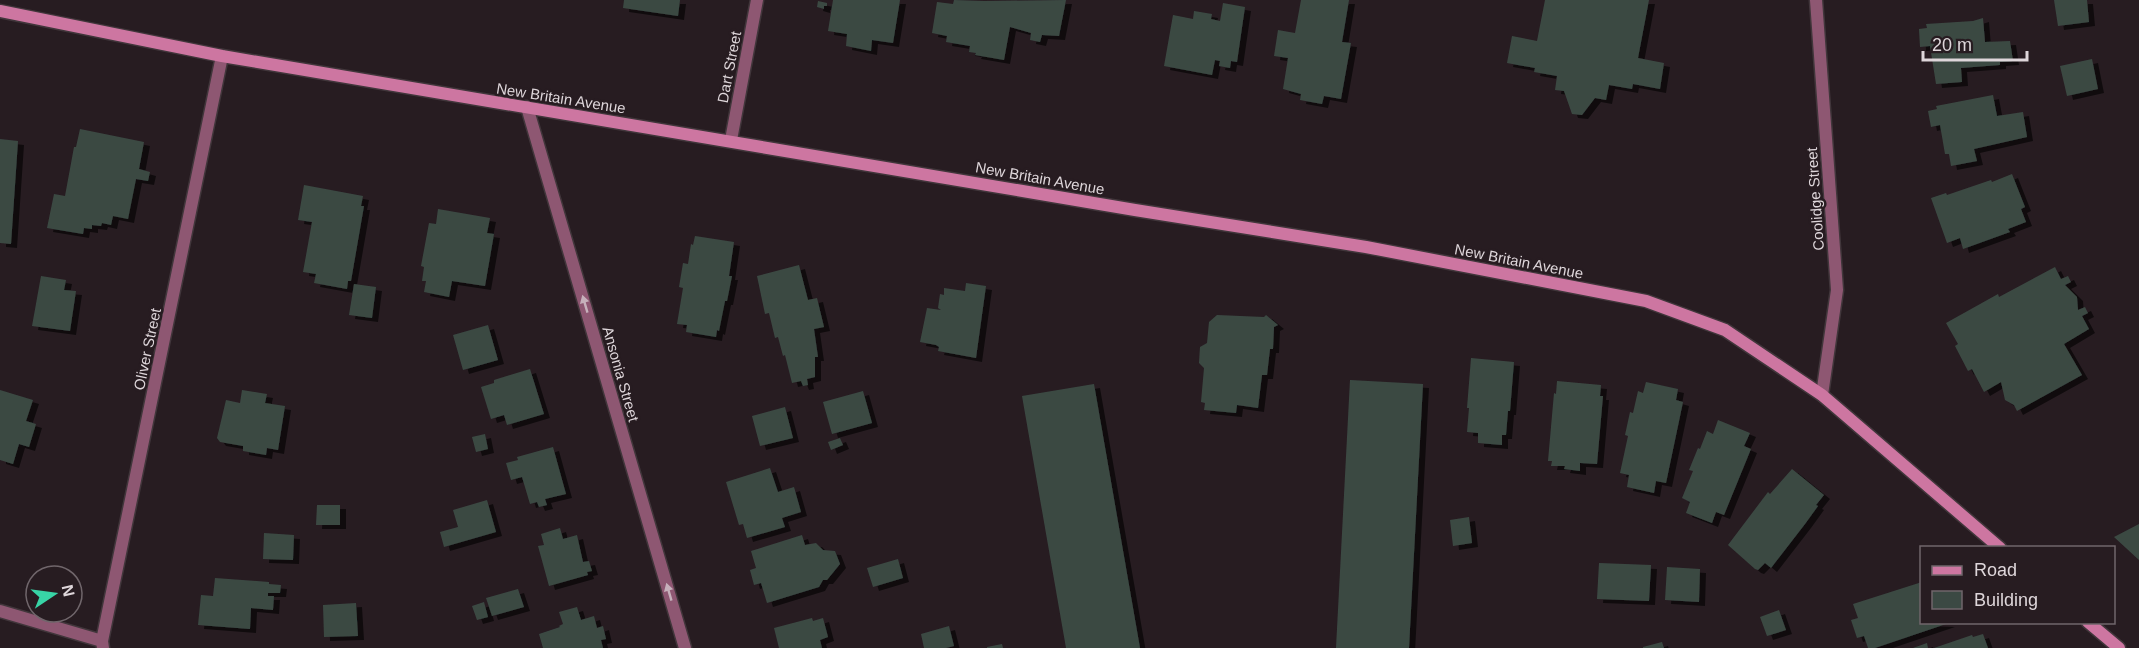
<svg xmlns="http://www.w3.org/2000/svg" width="2139" height="648" font-family="Helvetica,sans-serif">
<style>
.building{fill:#3b4943;filter:url(#shadow)}
.lines{fill:none;stroke-linecap:round;stroke-linejoin:round}
.minor-casing{stroke:#41363b;stroke-width:15}
.secondary-casing{stroke:#41363b;stroke-width:15}
.minor{stroke:#8e5772;stroke-width:12}
.secondary{stroke:#cd76a1;stroke-width:12}
.oneway{fill:#c6b0bb}
.labels{text-anchor:middle;dominant-baseline:central;stroke-width:5;stroke-linejoin:round;paint-order:stroke}
.street-label{font-size:15px;fill:#ded6da;stroke:#271c21}
</style>
<defs>
<filter id="shadow"><feDropShadow dx="6" dy="4" stdDeviation="0" flood-color="#0009"/></filter>
</defs>
<rect width="100%" height="100%" fill="#271c21"/>
<path class="building" d="M624 0H680L678 16 623 8Z
M833 0H900L893 43 872 40 871 51 846 46 847 34 828 31Z
M954 0 984 1 1066 0 1059 36 1042 35 1040 42 1030 40 1031 33 1010 27 1004 60 975 55 976 53 969 52 970 46 946 42 947 36 932 33 937 2 953 4Z
M1301 0H1349L1342 42 1351 43 1341 99 1324 96 1322 104 1300 100 1301 94 1283 89 1288 58 1274 56 1278 30 1295 33Z
M1545 0H1649L1638 58 1664 63 1660 89 1633 84 1632 89 1609 85 1606 100 1595 98 1582 115 1572 114 1564 91 1555 90 1557 76 1534 72 1535 68 1507 63 1512 36 1537 41Z
M2054 0H2087L2089 22 2058 26Z
M818 1 827 3V6H824V9L817 7Z
M1223 3 1245 7 1237 62 1231 61 1230 68 1219 66 1220 61 1215 60 1212 75 1164 66 1173 15 1193 19 1194 11 1212 14 1211 19 1220 21Z
M1983 18 1985 42 2010 41 2013 61 2000 62V65L1961 68 1962 82 1936 84 1930 46 1920 47 1919 29 1927 28 1926 24 1973 21Z
M2092 59 2098 89 2067 96 2060 66Z
M1993 95 1997 116 2023 112 2027 137 1974 149 1977 161 1951 166 1949 154H1945L1940 125 1931 127 1928 111 1937 109 1936 106Z
M80 129 144 142 139 169 150 172 148 181 136 179 128 219 113 216 111 225 102 223 101 226 92 225V229L84 228 83 234 47 228 54 194 65 196 74 147H76Z
M0 139 18 141 11 244 0 243Z
M2012 174 2025 207 2021 209 2026 222 2008 229 2010 232 1963 249 1960 238 1947 243 1931 198 1946 193 1947 195 1991 180 1992 182Z
M304 185 363 196 361 206H364L351 281H348L347 289 314 283 316 274 303 272 312 222 298 220Z
M438 209 490 218 487 233 494 234 485 286 452 281 449 297 424 292 426 281H422L424 267 421 266 429 223 436 224Z
M695 236 734 242 729 276H732L727 301H725L719 331 717 330 716 337 686 332 687 325 677 324 683 288 679 287 683 263 688 264 691 244 693 245Z
M799 265 808 300 817 298 824 327 814 329 818 357H815V377L807 379 808 385 803 386 801 381 792 383 785 355 783 356 778 337 775 338 769 313 765 314 757 276Z
M2055 267 2061 279 2068 276 2071 282 2065 285 2077 297 2078 310 2085 307 2088 313 2082 316 2089 329 2064 344 2082 375 2017 411 2014 405 2005 400 2001 382 1984 392 1972 369 1968 371 1955 346 1958 344 1946 323 1998 294 1999 297Z
M41 276 66 280 64 290 76 291 70 331 32 326Z
M966 283 986 286 976 358 938 351 939 347 936 345 920 342 927 308 941 310 938 308 940 294 944 295V288L965 291Z
M354 284 376 287 372 318 349 315Z
M1217 315 1264 317 1266 315 1278 325 1274 327 1273 349H1270L1267 375H1262L1258 408 1237 405 1236 413 1204 410 1205 403 1201 402 1204 368 1199 363 1200 347 1207 343 1209 322Z
M488 325 498 360 463 370 453 335Z
M1471 358 1514 362 1510 411H1508L1506 435H1502V445L1478 443V433L1467 432 1469 408H1467Z
M530 369 544 414 507 425 504 415 491 419 481 387 494 383V380Z
M1350 380 1423 384 1409 648H1336Z
M1557 381 1601 385 1600 396H1603L1597 464 1580 463V471L1564 469 1565 466H1551L1552 461H1548L1554 393 1556 394Z
M1646 382 1678 389 1676 400 1683 402 1666 483 1656 481 1654 493 1627 487 1629 475 1620 473 1628 436 1625 435 1630 412 1633 413 1638 391 1643 393Z
M1094 384 1140 648H1066L1022 396Z
M0 390 33 400 26 421 36 424 29 447 19 444 13 464 0 460Z
M242 390 267 394 265 403 285 406 278 450 267 448 266 455 243 451V446L220 442 217 438 226 400 240 403Z
M863 391 872 423 832 434 823 402Z
M785 407 793 438 760 446 752 416Z
M1718 420 1750 433 1744 446 1751 449 1724 515 1716 512 1712 523 1686 513 1690 502 1682 498 1693 471 1689 470 1698 448 1700 449 1707 431 1713 434Z
M485 434 488 449 476 452 472 437Z
M840 438 843 445 831 450 828 442Z
M553 447 566 494 545 499 547 505 539 507 537 502 530 504 522 477 511 480 506 463 518 460 517 457Z
M770 468 778 492 794 487 801 512 782 518 785 527 747 538 743 524 739 525 726 482Z
M1792 469 1824 495 1816 505 1818 506 1805 524 1771 568 1765 563 1758 570 1755 569 1728 545 1768 492 1770 494Z
M487 500 496 532 444 547 440 532 458 527 453 510Z
M317 505H340V525H316Z
M1469 517 1472 543 1453 546 1450 520Z
M2139 524V560L2114 537Z
M560 528 563 539 577 535 583 562 589 561 592 571 587 572 588 575 549 586 538 546 544 545 541 534Z
M264 533 294 535 293 560 263 559Z
M802 535 805 545 816 543 823 550 835 551 840 564 827 580H823L819 587 767 603 761 583 754 585 750 570 756 568 751 551Z
M898 559 903 578 873 587 867 568Z
M1599 563 1651 565 1649 601 1597 599Z
M1667 567 1700 569 1699 602 1665 600Z
M215 578 269 582V584L281 585 280 593H268V596H274L273 610 251 608 250 629 198 625 201 595 213 596Z
M1922 582V622L1949 623 1875 648H1868L1864 636 1857 638 1851 620 1858 618 1853 604Z
M518 589 524 607 492 616 486 598Z
M484 602 488 617 477 620 472 606Z
M356 603 358 636 324 637 323 605Z
M577 607 581 620 594 616 597 628 603 626 606 639 601 640 603 648H543L539 634 560 627 559 626 563 624 559 612Z
M1779 610 1786 630 1767 636 1760 617Z
M812 618 813 621 823 618 828 637 820 640 822 648H779L774 628Z
M949 626 954 646 946 648H924L921 634Z
M1983 634 1988 648H1934L1972 635 1973 637Z
M1662 642 1664 648H1643V647Z
M1927 643 1928 648H1913Z
M1002 644 1003 648H987V647Z"/>
<g class="lines">
<g class="minor-casing">
<path id="minor" d="M1816 0 1837 290 1822 395
M527 107 685 648
M731 140 757 0
M0 611 102 641
M103 648 102 641 222 56"/>
</g>
<g class="secondary-casing">
<path id="secondary" d="M0 11 222 56 1135 210 1366 247 1646 301 1725 330 1822 395 2000 548
M2088 622 2119 648"/>
</g>
<use href="#minor" class="minor"/>
<use href="#secondary" class="secondary"/>
</g>
<defs><path id="oneway-solid" d="M-6-.8H1V-3.2L6.5 0L1 3.2V.8H-6Z" transform="scale(1.5)"/></defs>
<g class="oneway">
<use href="#oneway-solid" transform="translate(585 304) rotate(-106)"/>
<use href="#oneway-solid" transform="translate(669 592) rotate(-106)"/>
</g>
<g class="labels">
<g class="street-label">
<text transform="translate(729 67) rotate(-79)">Dart Street</text>
<text transform="translate(561 98) rotate(9)">New Britain Avenue</text>
<text transform="translate(1040 178) rotate(10)">New Britain Avenue</text>
<text transform="translate(1815 199) rotate(-94)">Coolidge Street</text>
<text transform="translate(1519 261) rotate(11)">New Britain Avenue</text>
<text transform="translate(147 349) rotate(-78)">Oliver Street</text>
<text transform="translate(621 374) rotate(74)">Ansonia Street</text>
</g>
</g>
<rect x="1920" y="546" width="195" height="78" fill="#271c21" stroke="#70666b" stroke-width="1.5"/>
<rect x="1932" y="566" width="30" height="9" fill="#cd76a1" stroke="#70666b" stroke-width="1.5"/>
<text x="1974" y="576" font-size="18" fill="#ded6da">Road</text>
<rect x="1932" y="591" width="30" height="18" fill="#3b4943" stroke="#70666b" stroke-width="1.5"/>
<text x="1974" y="606" font-size="18" fill="#ded6da">Building</text>
<g transform="translate(54 594) rotate(77)"><circle r="28" fill="#271c21" stroke="#70666b" stroke-width="1.5"/>
<path d="M0-4.5L10 22L0 15L-10 22Z" fill="#38d4a6"/>
<text y="-9" font-size="16" font-weight="bold" text-anchor="middle" fill="#ded6da">N</text>
</g>
<path d="M1923 51v9h104v-9" fill="none" stroke="#ded6da" stroke-width="3"/>
<text x="1932" y="51" font-size="18" fill="#ded6da" stroke="#271c21" stroke-width="4.5" paint-order="stroke">20 m</text>
</svg>
